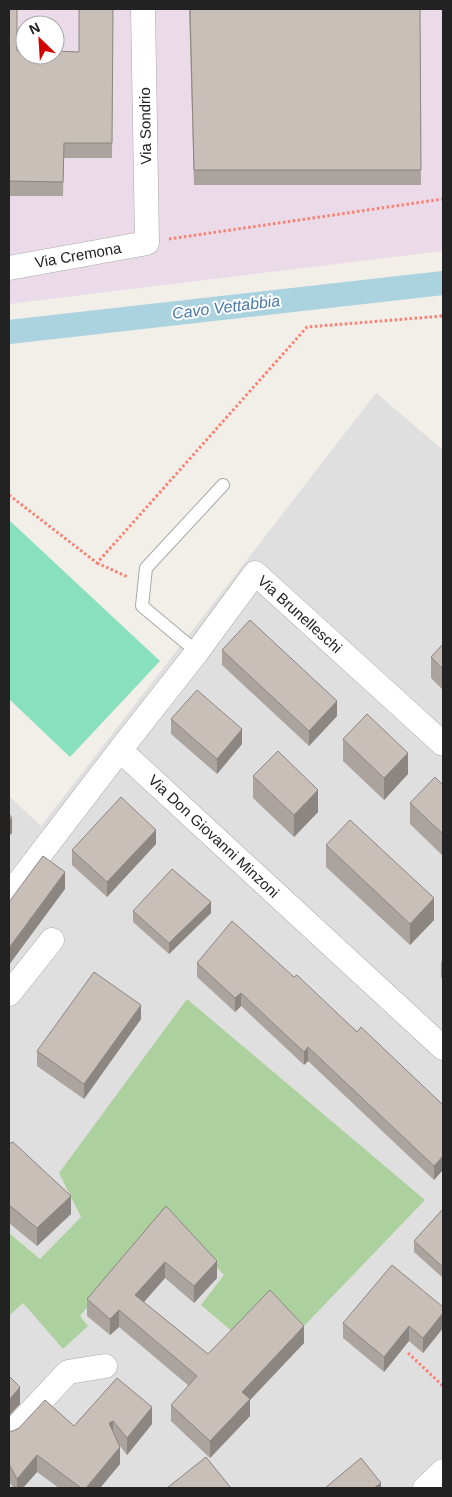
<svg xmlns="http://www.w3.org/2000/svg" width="452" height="1497" font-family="Helvetica,sans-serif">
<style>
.residential{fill:#e0dfdf}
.industrial{fill:#ebdbe8;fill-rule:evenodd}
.forest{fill:#add19e}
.pitch{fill:#88e0be}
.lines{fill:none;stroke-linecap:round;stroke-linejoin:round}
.canal{stroke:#aad3df;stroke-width:24}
.lane-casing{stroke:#a9a9a9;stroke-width:14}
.street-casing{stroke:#a9a9a9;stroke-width:25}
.path{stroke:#fa8072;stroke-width:3;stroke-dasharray:2.5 2.5;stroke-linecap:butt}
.lane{stroke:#fff;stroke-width:12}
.street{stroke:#fff;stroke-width:24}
.wall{fill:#aba49e}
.shaded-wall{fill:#8b8681}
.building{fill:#c7bfb8;stroke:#8b8681}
.labels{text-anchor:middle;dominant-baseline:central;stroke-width:4;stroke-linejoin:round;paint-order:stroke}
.street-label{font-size:15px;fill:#222;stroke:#fff}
.water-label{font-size:16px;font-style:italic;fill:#4a7aab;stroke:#fff}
</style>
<rect width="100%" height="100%" fill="#f2efe9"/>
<path class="residential" d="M376 393 443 450V1488H9V796L41 826Z"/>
<path class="industrial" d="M9 9H443V251L9 304ZM25 25H55V55H25Z"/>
<path class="forest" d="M187 999 425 1200 304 1326 235 1334 201 1305 224 1275 166 1213 80 1316 88 1326 63 1349 23 1303 9 1316V1233L40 1259 81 1217 59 1173Z"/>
<path class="pitch" d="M9 520 160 661 70 757 9 699Z"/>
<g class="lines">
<path class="canal" d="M9 332 443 283"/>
<g class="lane-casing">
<path id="lane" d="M197 652 142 606 146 568 223 485"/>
</g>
<g class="street-casing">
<path id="street" d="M9 268 147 243 143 9
M120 750 197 652 255 573 443 744
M9 895 120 750 443 1048
M9 994 52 940
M9 1435 68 1372 105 1366
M425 1488 443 1471"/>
</g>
<path class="path" d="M169 239 443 199
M9 495 97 563 307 327 443 316
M97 563 128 577
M408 1353 443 1386"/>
<use href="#lane" class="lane"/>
<use href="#street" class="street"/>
</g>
<path class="wall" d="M9 9 17 51 79 52 113 9 112 158H64L63 196H9Z
M189 9H420L421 185H194Z
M443 644V690L431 678V657Z
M222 650 337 716 309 746 222 665Z
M171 719 242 744 217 774 171 734Z
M343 739 408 774 384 800 343 761Z
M253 776 318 812 294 837 253 798Z
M443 785V856L410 824V803Z
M156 844 107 897 72 865V850Z
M326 845 434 920 410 945 326 867Z
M133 911 211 913 169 954 133 922Z
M443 959V979L441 977V962Z
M197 963 294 977 443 1105 434 1180 308 1061 304 1065 241 1006 235 1012 197 977Z
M141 1019 84 1099 37 1066V1051Z
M9 1144 71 1214 37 1246 9 1223Z
M166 1206 217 1278 194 1303 165 1278 144 1302 208 1354 304 1343 250 1400V1416L210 1458 171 1421V1405L189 1386 119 1327 110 1335 87 1316V1299Z
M443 1209V1278L414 1252V1241Z
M443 1307V1328L423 1353 409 1341 384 1372 343 1338V1323Z
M117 1378 152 1424 127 1455 120 1446V1464L100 1488H59L37 1472 23 1488H13L9 1481V1431H13L74 1426Z"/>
<path class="shaded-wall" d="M337 701V716L309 746V731Z
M242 729V744L217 774V759Z
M408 753V774L384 800V778Z
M318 790V812L294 837V815Z
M12 818V833L9 836V821Z
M156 830V844L107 897V882Z
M65 872V889L9 965V948Z
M434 898V920L410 945V924Z
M211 902V913L169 954V943Z
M241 993V1006L235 1012V998Z
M141 1005V1019L84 1099V1084Z
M308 1047V1061L304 1065V1052Z
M443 1156V1170L434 1180V1166Z
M71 1196V1214L37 1246V1228Z
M217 1261V1278L194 1303V1286Z
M165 1262V1278L135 1312V1295Z
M119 1310V1327L110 1335V1319Z
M443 1313V1328L423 1353V1338Z
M304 1326V1343L250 1400V1416L210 1458V1441L242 1392Z
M409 1326V1341L384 1372V1357Z
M20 1387V1404L9 1416V1400Z
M152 1407V1424L127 1455V1438Z
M113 1421V1438L109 1423Z
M120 1447V1464L100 1488H86Z
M37 1455V1472L23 1488H17V1479Z
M381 1483V1488H374Z"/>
<path class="building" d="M9 9H17V51H25V55H55V51L79 52V9H113L112 143H64L63 182 9 181Z
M190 9H420L421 170H194Z
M250 620 337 701 309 731 222 650Z
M443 644V669L431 657Z
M197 690 242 729 217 759 171 719Z
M367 714 408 753 384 778 343 739Z
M278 751 318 790 294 815 253 776Z
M435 777 443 785V834L410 803Z
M121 797 156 830 107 882 72 850Z
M9 814 12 818 9 821Z
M350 820 434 898 410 924 326 845Z
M43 856 65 872 9 948V902Z
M172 869 211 902 169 943 133 911Z
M232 921 294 977 297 975 357 1032 361 1027 443 1105V1156L434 1166 308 1047 304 1052 241 993 235 998 197 963Z
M94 972 141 1005 84 1084 37 1051Z
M13 1142 71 1196 37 1228 9 1205V1144Z
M166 1206 217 1261 194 1286 165 1262 135 1295 208 1354 270 1290 304 1326 242 1392 250 1399 210 1441 171 1405 197 1376 119 1310 110 1319 87 1299Z
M443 1209V1267L414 1241Z
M392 1265 443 1307V1313L423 1338 409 1326 384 1357 343 1323Z
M9 1376 20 1387 9 1400Z
M117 1378 152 1407 127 1438 113 1421 109 1423 120 1447 86 1488H81L37 1455 17 1479 9 1464V1431H13L19 1428 45 1400 74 1426Z
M206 1457 231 1488H167Z
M361 1458 381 1483 374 1488H325Z"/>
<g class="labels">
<g class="street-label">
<text transform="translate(145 126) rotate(-91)">Via Sondrio</text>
<text transform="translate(78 255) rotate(-10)">Via Cremona</text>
<text transform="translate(300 614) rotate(42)">Via Brunelleschi</text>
<text transform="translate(214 836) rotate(43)">Via Don Giovanni Minzoni</text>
</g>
<g class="water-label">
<text transform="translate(226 307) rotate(-7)">Cavo Vettabbia</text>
</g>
</g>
<rect width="452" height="1497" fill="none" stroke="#222222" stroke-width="20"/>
<g transform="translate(40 40) rotate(335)"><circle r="24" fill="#ffffff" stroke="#a7a7a7"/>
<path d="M0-4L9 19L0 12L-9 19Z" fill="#d40000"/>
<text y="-8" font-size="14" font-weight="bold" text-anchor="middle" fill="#222222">N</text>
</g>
</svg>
